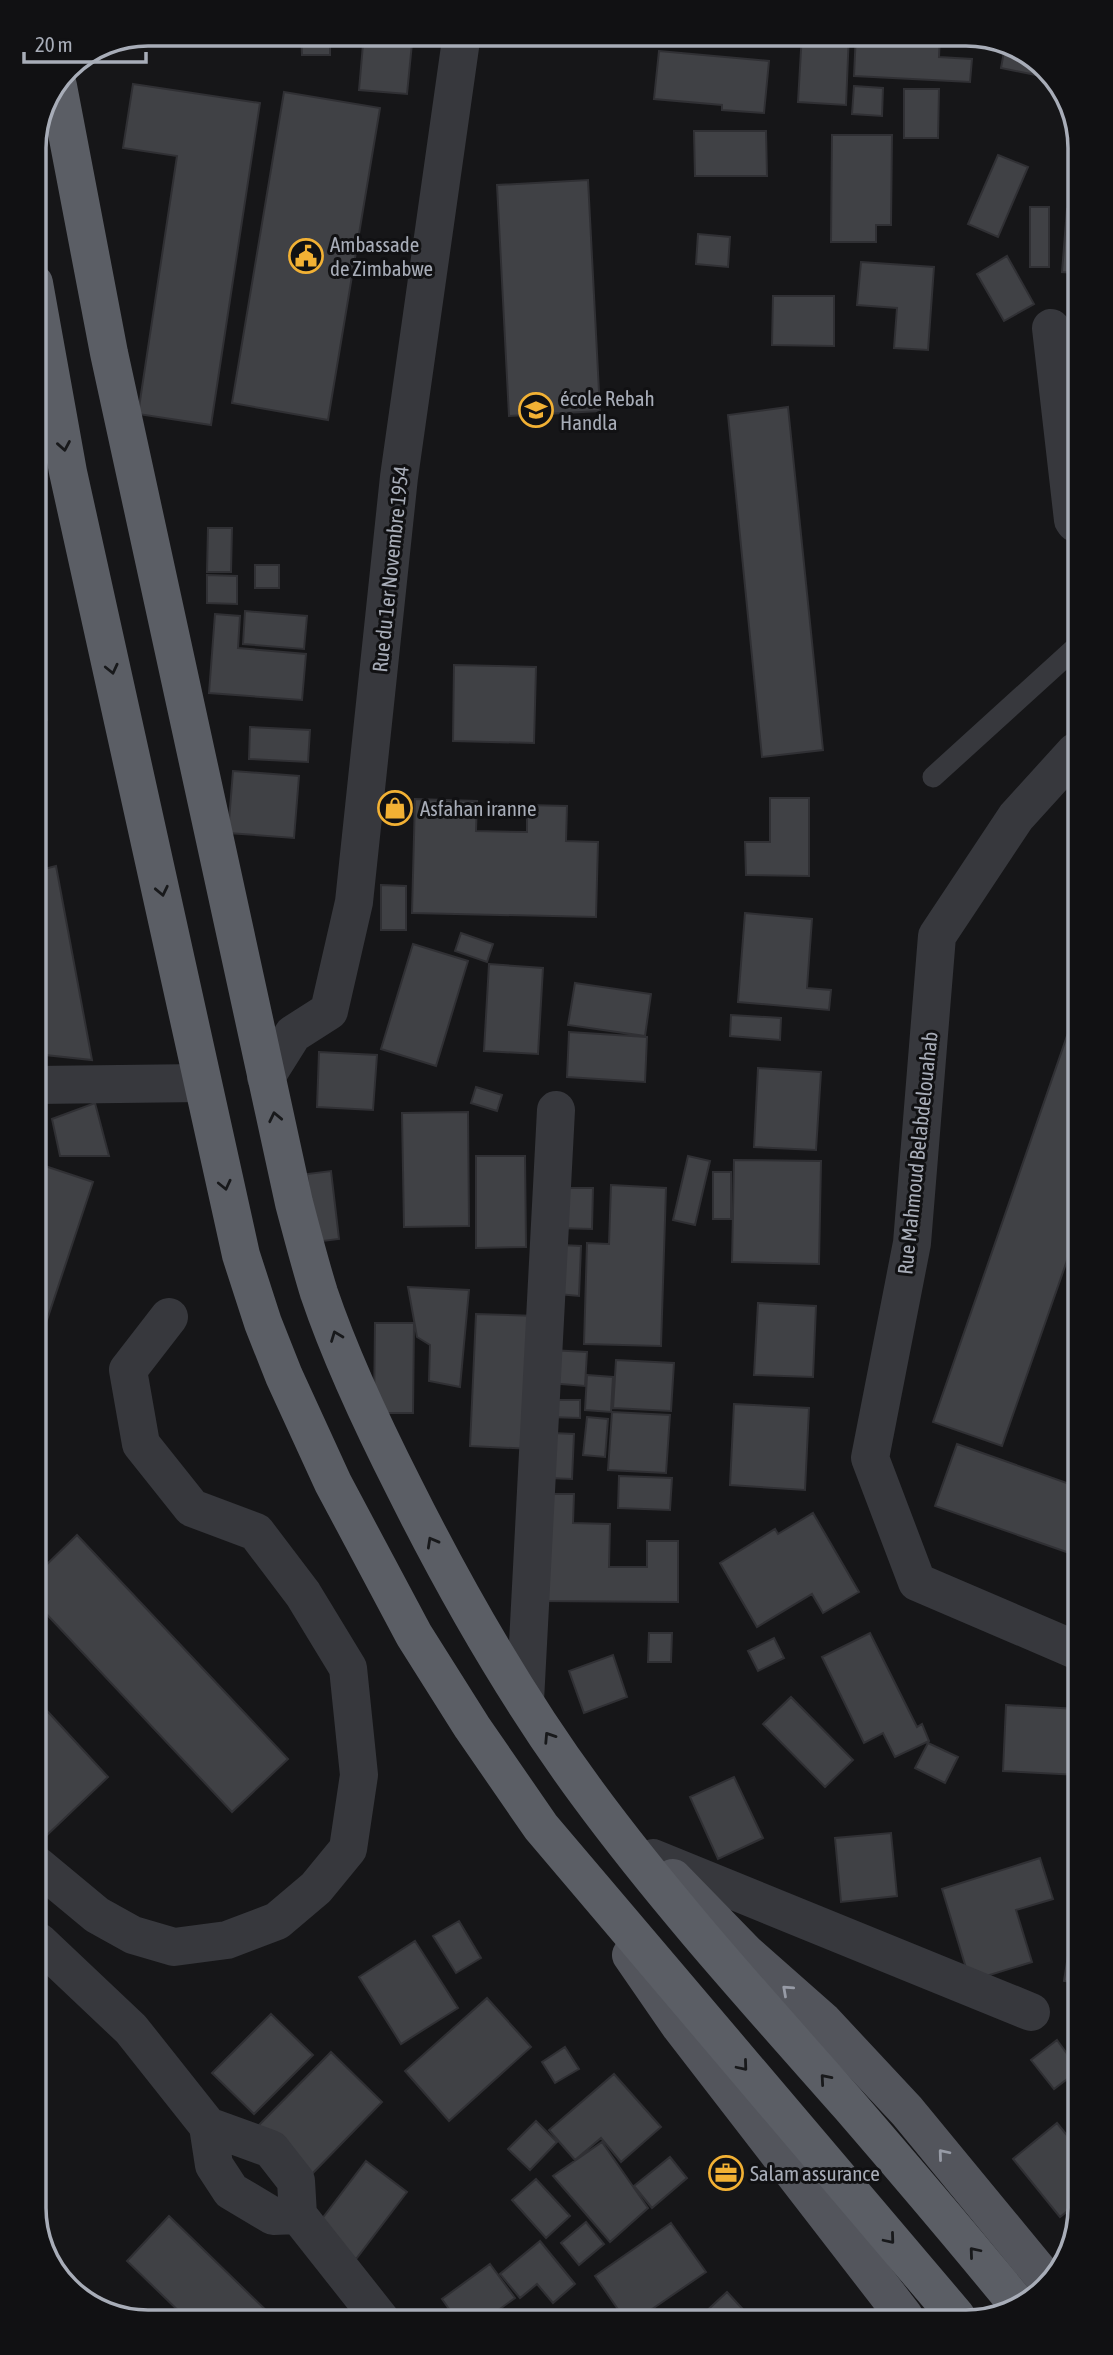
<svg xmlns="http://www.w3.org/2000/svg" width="1113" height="2355" font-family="'Asap Condensed',sans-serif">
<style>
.building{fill:#404145;stroke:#303034;stroke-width:2}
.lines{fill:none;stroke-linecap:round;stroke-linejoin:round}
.service{stroke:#37383d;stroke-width:21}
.minor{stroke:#37383d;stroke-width:38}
.tertiary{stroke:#37383d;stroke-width:38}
.primary{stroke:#53555c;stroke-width:38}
.trunk{stroke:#5b5e65;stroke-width:38}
.oneway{stroke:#18191b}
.oneway2{stroke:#979ba6}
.labels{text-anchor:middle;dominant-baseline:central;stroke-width:6;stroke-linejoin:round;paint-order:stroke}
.poi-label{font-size:21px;fill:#a8adb8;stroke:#111113;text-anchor:start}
.street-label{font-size:21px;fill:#a8adb8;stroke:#111113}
.rim{fill:none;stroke:#a8adb8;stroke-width:3.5}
</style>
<rect width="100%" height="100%" fill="#161618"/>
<path class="building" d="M301 33H330V55H302Z
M364 33H413L407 94 359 90Z
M802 33H849L846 105 798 102Z
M856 33 940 34 939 57 972 59 970 82 854 76Z
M1005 46 1035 57 1047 73 1046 77 1001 68Z
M659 51 769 61 764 113 722 110V105L654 99Z
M133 84 260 103 211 425 138 414 177 156 123 148Z
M854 86 883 88 882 116 852 114Z
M904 89H939L938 138H904Z
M284 92 380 108 328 420 232 403Z
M694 131H766L767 176H695Z
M832 135H892L891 225H876V242H831Z
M998 155 1028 167 998 237 968 224Z
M588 180 600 411 509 416 497 185Z
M1030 207H1049V267H1030Z
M1067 209 1074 210V273L1062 272Z
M698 234 730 237 728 267 696 264Z
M1007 256 1034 304 1004 321 977 274Z
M861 262 934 267 928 350 894 348 897 308 857 305Z
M773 296H834V346L772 345Z
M788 407 823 750 762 757 728 415Z
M208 528H232L231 572H207Z
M255 565H279V588H255Z
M207 575 237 576V604L207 603Z
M245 611 307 616 304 649 243 644Z
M215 614 240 616 238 648 306 654 302 700 209 693Z
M454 665 536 667 534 743 453 741Z
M41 671 47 720 35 722V672Z
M250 727 310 730 308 762 249 759Z
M233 771 299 776 294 838 228 833Z
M770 798H809V876L746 875 745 842H770Z
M415 799 477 801 476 831 527 832V805L567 806 566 841 598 842 596 917 412 913Z
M56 866 92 1060 36 1054V871Z
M381 885 406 886V930H381Z
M745 913 812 919 807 988 831 990 829 1010 738 1002Z
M461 933 493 944 487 962 455 951Z
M413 944 468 961 436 1066 381 1049Z
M489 964 543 968 538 1054 484 1051Z
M575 983 651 994 645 1036 568 1025Z
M1076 1010 1077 1232 1002 1446 933 1422Z
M731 1015 781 1018 780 1040 730 1036Z
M569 1032 647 1037 645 1082 567 1077Z
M319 1052 377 1055 373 1110 317 1107Z
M758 1068 821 1072 816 1150 754 1147Z
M476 1087 502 1095 497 1111 471 1103Z
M95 1103 109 1156H60L52 1119Z
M468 1112 469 1226 404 1227 402 1113Z
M476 1156H525L526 1247 476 1248Z
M688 1156 710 1161 695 1225 673 1220Z
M734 1160 821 1161 819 1264 732 1262Z
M36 1163 93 1182 37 1350Z
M331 1171 339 1239 315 1242 307 1174Z
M713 1172H731V1219H713Z
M611 1185 666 1188 661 1346 584 1344 587 1243 609 1244Z
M558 1188H593L592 1229 557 1228Z
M561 1245 581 1246 579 1296 558 1294Z
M408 1287 469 1290 460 1387 429 1381 430 1345 417 1337Z
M758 1303 816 1306 813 1377 754 1375Z
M476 1314 537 1316 532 1449 470 1446Z
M375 1323H414L413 1413H374Z
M550 1350 587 1352 585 1386 549 1383Z
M616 1360 674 1363 671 1411 613 1408Z
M587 1375 613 1377 611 1412 585 1410Z
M549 1400H580V1418L549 1417Z
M734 1404 809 1408 805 1490 730 1485Z
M612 1412 670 1415 666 1473 608 1470Z
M587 1417 608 1419 605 1457 583 1455Z
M552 1433 574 1434 572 1479 549 1478Z
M957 1444 1078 1487V1556L935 1506Z
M619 1476 672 1478 670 1510 618 1508Z
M546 1494H574L573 1523 610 1524 609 1567H647V1541H678V1602L540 1601Z
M813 1513 859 1592 823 1613 812 1594 757 1627 720 1563 775 1529 778 1534Z
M77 1535 288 1759 232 1812 38 1605V1573Z
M649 1633H672L671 1662H648Z
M870 1633 917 1727 922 1724 929 1741 895 1757 883 1733 864 1743 822 1657Z
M774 1638 784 1658 758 1671 748 1651Z
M613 1655 627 1697 584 1713 569 1671Z
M791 1697 853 1760 825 1787 763 1724Z
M38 1701 108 1777 46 1836 38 1827Z
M1006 1705 1078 1709V1775L1003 1771Z
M928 1743 958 1757 945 1783 915 1768Z
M734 1777 763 1838 718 1859 690 1797Z
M891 1833 897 1896 841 1902 835 1838Z
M1040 1858 1053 1899 1016 1910 1032 1962 970 1981 942 1889Z
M1077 1899 1079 1900V1983L1064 1981Z
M459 1921 481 1958 456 1973 433 1936Z
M415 1941 458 2008 401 2044 359 1977Z
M487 1998 531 2047 449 2121 405 2071Z
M271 2014 313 2055 254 2114 212 2073Z
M1057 2040 1079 2070 1054 2089 1031 2060Z
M565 2047 579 2069 555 2083 542 2062Z
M331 2052 382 2102 309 2177 258 2126Z
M614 2074 661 2127 621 2162 601 2138 575 2160 549 2130Z
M536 2121 557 2142 530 2170 508 2149Z
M1057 2123 1080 2151V2201L1060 2217 1013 2159Z
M602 2142 648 2208 610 2242 553 2176Z
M670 2157 687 2178 652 2208 634 2186Z
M366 2161 407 2192 356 2259 315 2228Z
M536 2179 570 2216 546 2238 512 2200Z
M169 2216 277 2321H189L127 2261Z
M586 2222 604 2244 579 2265 561 2243Z
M671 2223 706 2272 639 2318H624L595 2276Z
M540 2241 575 2284 553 2303 537 2284 520 2298 500 2274Z
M490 2264 515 2298 493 2314 496 2319H456L442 2299Z
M727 2292 750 2317 699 2318Z"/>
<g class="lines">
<path class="service" d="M933 777 1075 648"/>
<path class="minor" d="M1051 328 1073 520 1075 523
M1075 752 1016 817 937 936 912 1243 870 1458 917 1582 1078 1651
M525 1701 556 1110
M653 1858 1031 2012
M38 1866 97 1915 133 1935 174 1947 227 1940 277 1921 316 1888 348 1849 359 1775 348 1668 303 1594 256 1532 192 1508 141 1444 128 1370 169 1317
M39 1942 131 2029 208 2126
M208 2126 271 2149 296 2181 298 2215 273 2216 231 2191 214 2165Z
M298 2215 381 2320"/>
<path class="tertiary" d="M266 1077 293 1034 329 1011 354 902 399 477 462 33
M36 1085 202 1083"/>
<path class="primary" d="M673 1878 746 1953 823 2021 907 2111 1047 2281
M631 1955 680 2026 904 2316"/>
<path class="trunk" d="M58 86 109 353 294 1203C302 1233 310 1264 319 1293 342 1361 373 1426 405 1489 458 1595 517 1698 587 1793 668 1903 759 2003 849 2105 906 2171 962 2237 1017 2304
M34 283 68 472 241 1255 263 1323 284 1376 333 1483 414 1635 472 1727 541 1827 956 2316"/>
</g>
<defs><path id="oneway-chevron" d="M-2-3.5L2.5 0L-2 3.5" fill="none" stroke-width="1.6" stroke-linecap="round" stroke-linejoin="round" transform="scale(1.75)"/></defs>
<g class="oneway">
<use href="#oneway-chevron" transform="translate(64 446) rotate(80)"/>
<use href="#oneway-chevron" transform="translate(112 669) rotate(77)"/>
<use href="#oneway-chevron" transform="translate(162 891) rotate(78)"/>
<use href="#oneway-chevron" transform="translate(275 1117) rotate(-102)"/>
<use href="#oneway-chevron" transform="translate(225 1185) rotate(77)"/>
<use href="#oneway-chevron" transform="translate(336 1336) rotate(-111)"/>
<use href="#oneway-chevron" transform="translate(432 1542) rotate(-119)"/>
<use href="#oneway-chevron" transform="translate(549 1737) rotate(-123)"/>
<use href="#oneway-chevron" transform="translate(743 2066) rotate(50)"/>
<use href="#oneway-chevron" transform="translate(825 2079) rotate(-131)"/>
<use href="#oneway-chevron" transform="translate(890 2239) rotate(50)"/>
<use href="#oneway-chevron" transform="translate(974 2252) rotate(-130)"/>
</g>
<g class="oneway2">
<use href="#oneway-chevron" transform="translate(787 1990) rotate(-138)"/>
<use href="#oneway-chevron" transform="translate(943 2154) rotate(-130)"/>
</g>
<defs>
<g id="civic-ring" transform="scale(1.75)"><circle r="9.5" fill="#111113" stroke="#f2b134" stroke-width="1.5"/><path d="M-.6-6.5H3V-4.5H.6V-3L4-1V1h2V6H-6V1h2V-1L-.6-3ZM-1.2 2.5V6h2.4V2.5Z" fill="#f2b134"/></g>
<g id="university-ring" transform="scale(1.75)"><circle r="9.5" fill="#111113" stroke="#f2b134" stroke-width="1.5"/><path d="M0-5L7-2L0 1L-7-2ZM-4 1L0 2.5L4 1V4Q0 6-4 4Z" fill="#f2b134"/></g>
<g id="shop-ring" transform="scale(1.75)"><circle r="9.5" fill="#111113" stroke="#f2b134" stroke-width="1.5"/><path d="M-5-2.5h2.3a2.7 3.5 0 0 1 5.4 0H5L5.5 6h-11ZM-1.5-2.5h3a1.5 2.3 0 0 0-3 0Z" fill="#f2b134"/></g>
<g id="office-ring" transform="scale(1.75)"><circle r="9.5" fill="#111113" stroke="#f2b134" stroke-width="1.5"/><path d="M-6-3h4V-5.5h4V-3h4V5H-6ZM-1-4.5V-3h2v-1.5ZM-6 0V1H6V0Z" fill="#f2b134"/></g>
</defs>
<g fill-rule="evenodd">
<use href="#civic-ring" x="306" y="256"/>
<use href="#university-ring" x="536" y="410"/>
<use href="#shop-ring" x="395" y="808"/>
<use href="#office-ring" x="726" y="2173"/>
</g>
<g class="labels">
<g class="poi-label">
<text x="330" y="244">Ambassade<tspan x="330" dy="24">de Zimbabwe</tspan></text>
<text x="560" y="398">école Rebah<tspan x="560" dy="24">Handla</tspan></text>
<text x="420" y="808">Asfahan iranne</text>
<text x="750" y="2173">Salam assurance</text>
</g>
<g class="street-label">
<text transform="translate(390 569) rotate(-84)">Rue du 1er Novembre 1954</text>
<text transform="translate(917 1153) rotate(-84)">Rue Mahmoud Belabdelouahab</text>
</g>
</g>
<path d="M0 0H1113V2355H0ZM148 46H966A102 102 0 0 1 1068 148V2208A102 102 0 0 1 966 2310H148A102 102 0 0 1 46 2208V148A102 102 0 0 1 148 46Z" fill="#111113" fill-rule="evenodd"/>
<path class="rim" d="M148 46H966A102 102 0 0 1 1068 148V2208A102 102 0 0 1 966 2310H148A102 102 0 0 1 46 2208V148A102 102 0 0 1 148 46Z"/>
<path d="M24 52v10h122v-10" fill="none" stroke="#a8adb8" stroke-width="3.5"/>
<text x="35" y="52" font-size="21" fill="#a8adb8" stroke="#111113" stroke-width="5" paint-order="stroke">20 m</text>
</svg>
